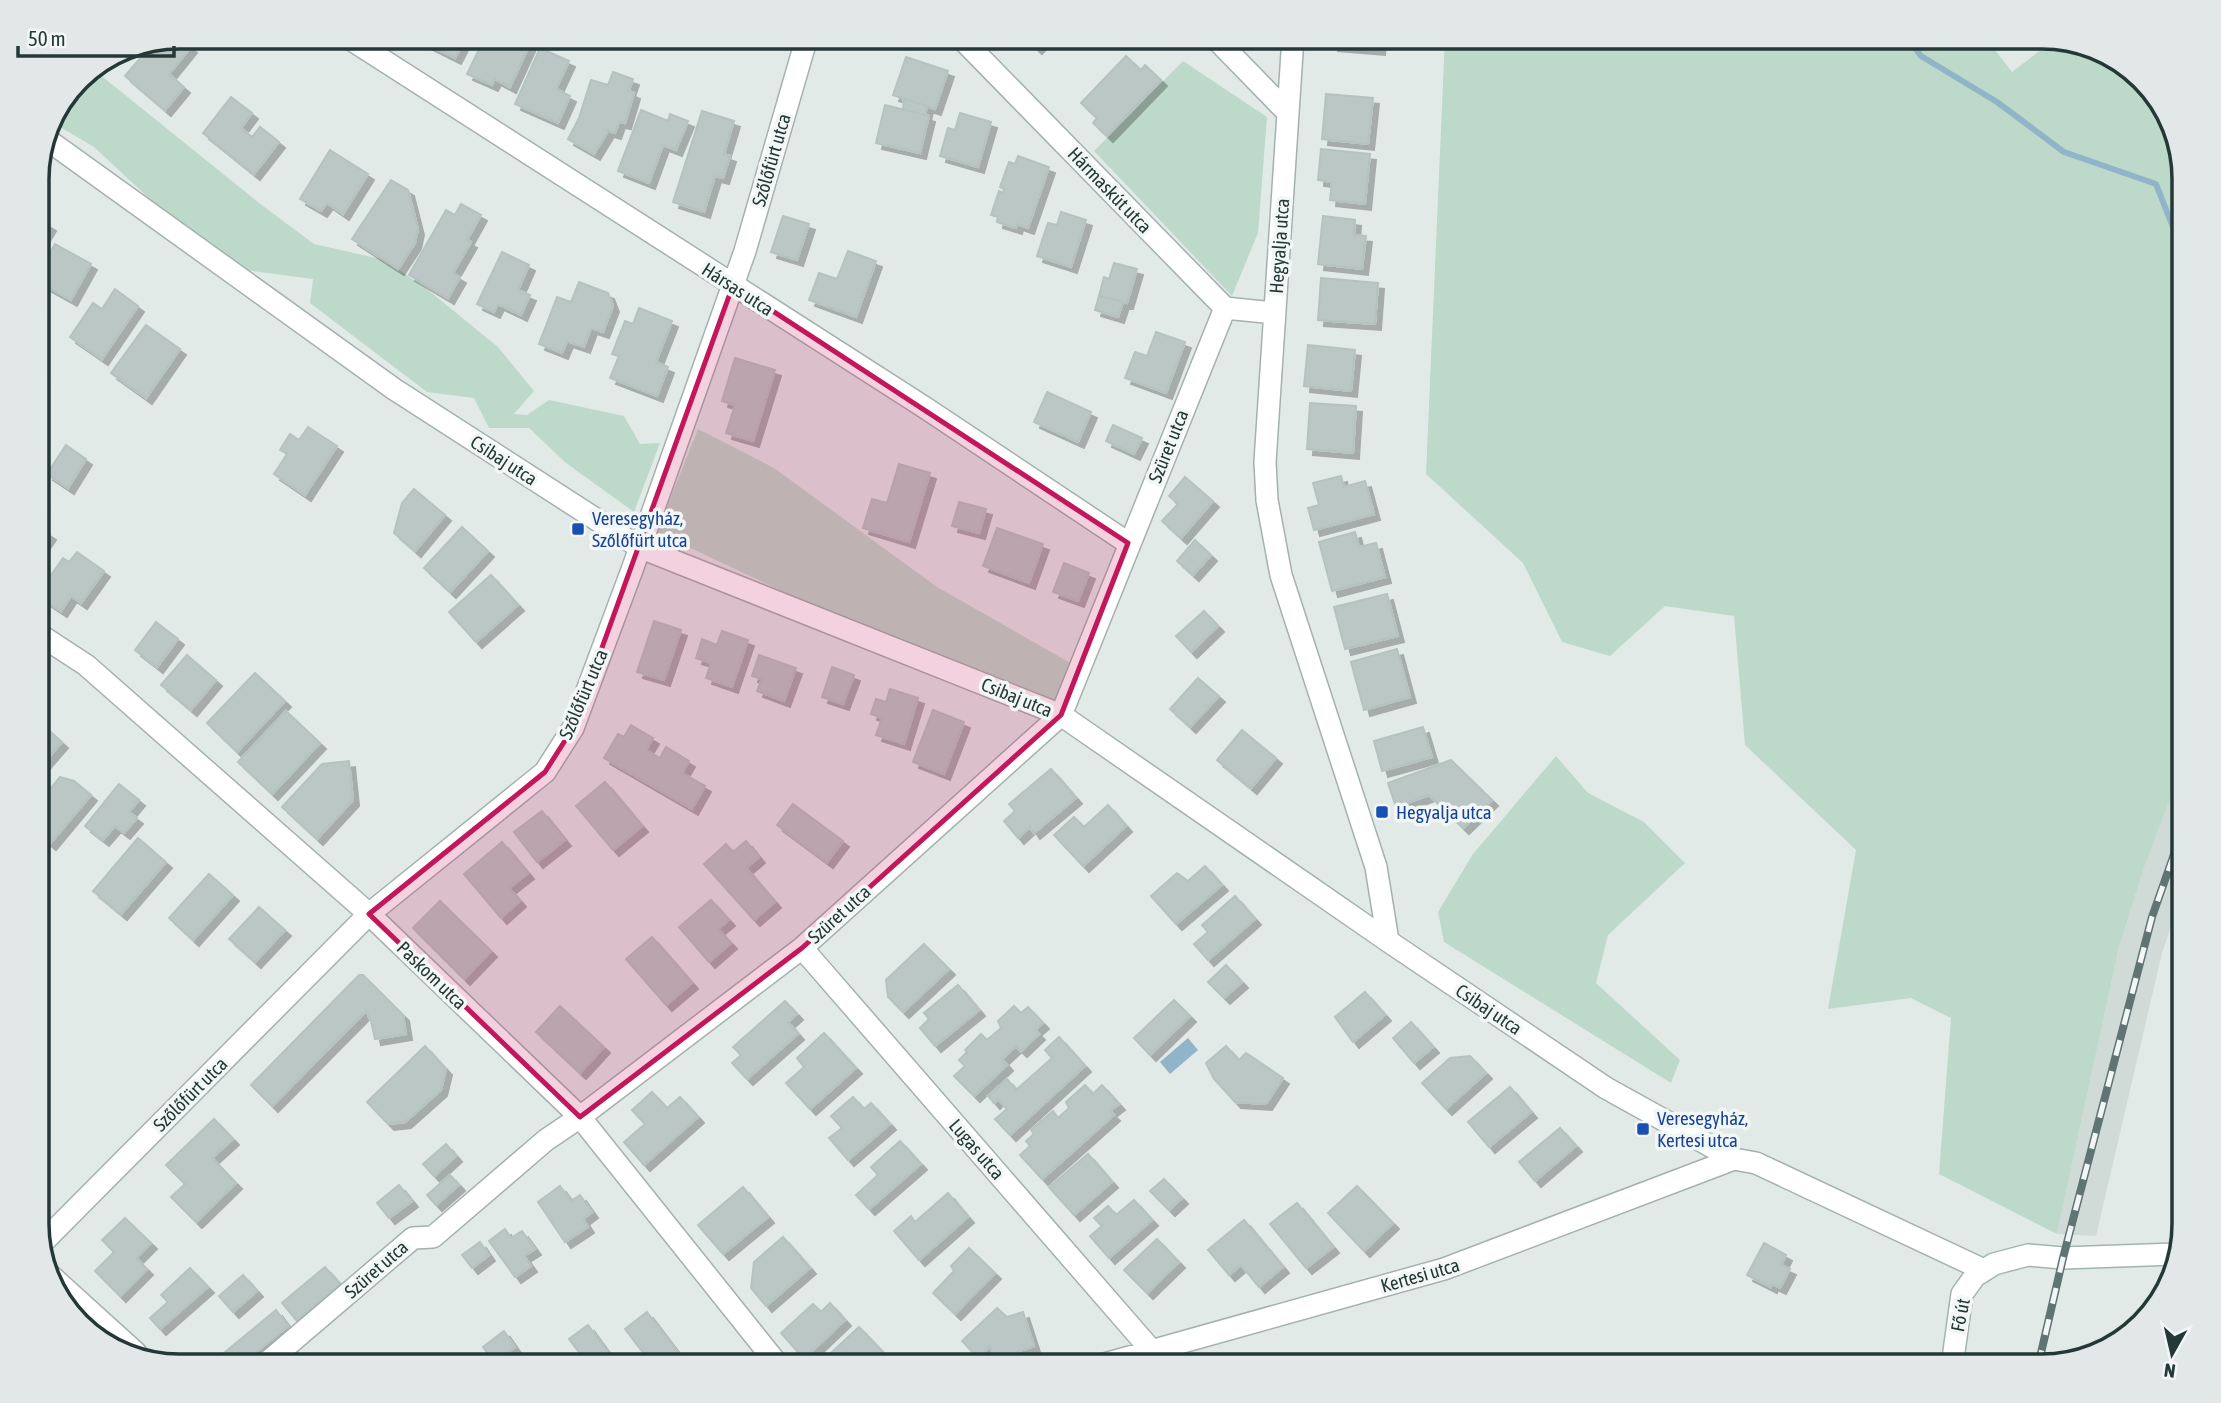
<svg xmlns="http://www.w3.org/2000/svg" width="2221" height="1403" font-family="'Asap Condensed',sans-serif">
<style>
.built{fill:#d0dad7}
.green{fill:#bdd9ca}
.water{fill:#91b5c8}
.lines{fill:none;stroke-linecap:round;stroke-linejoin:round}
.stream{stroke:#91b5c8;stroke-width:6}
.building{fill:#bbc7c4;stroke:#b5c3c0;stroke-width:2;filter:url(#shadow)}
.street-casing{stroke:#a5b1af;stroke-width:24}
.secondary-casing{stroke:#a2b4b1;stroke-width:24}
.street{stroke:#fff;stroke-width:21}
.secondary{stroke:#fff;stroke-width:21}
.rail-casing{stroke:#5f7473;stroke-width:8}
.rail{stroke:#f2f7f6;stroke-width:5;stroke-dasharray:16;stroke-linecap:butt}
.marked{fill:#c2185b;fill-opacity:0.2;stroke:#c2185b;stroke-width:5;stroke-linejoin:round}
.transit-dot{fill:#1a4fb4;stroke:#f2f7f6;stroke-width:2.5}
.labels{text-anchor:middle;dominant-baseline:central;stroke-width:7;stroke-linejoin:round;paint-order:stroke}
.street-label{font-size:19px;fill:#243937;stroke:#f2f7f6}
.transit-label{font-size:19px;fill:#164399;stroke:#f2f7f6;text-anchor:start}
.rim{fill:none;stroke:#243937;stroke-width:3.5}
</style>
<defs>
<filter id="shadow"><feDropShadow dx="6" dy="6" stdDeviation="0" flood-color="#0004"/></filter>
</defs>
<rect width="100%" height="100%" fill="#e2eae8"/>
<path class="built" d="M2184 762V888L2162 953 2096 1236 2057 1234 2119 947 2145 865Z"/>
<path class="green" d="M1445 37H1985L2012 72 2054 40 2120 61 2165 108 2184 179V762L2145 865 2119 947 2057 1234 1939 1174 1951 1018 1911 998 1828 1009 1856 850 1745 745 1734 616 1665 606 1610 656 1562 642 1523 563 1426 474Z
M1183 61 1267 117 1258 233 1232 296 1094 151Z
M93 69 259 203 314 244 385 260 428 290 498 347 534 391 514 414 527 415 549 400 624 416 640 444 660 443 634 512 566 463 529 428H489L474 398 427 392 310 303 313 279 245 270 182 229 94 147 50 121 79 78Z
M698 429 774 468 937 587 1074 665 1068 688 1054 700 807 603 657 532Z
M1556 756 1588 793 1644 822 1685 863 1608 935 1596 983 1680 1060 1671 1083 1444 942 1438 912 1473 854Z"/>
<path class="water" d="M1188 1038 1198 1050 1170 1074 1160 1062Z"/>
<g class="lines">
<path class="stream" d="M1907 37 1921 56 1997 102 2064 152 2156 184 2184 255
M2184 329 2180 390 2184 459"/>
</g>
<path class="building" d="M179 37 191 47 169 74 184 87 165 110 125 76 154 42Z
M428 37H466L455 58 425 43Z
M485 37H533L510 87 495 79 492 85 467 74Z
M1024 37H1046L1036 48Z
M1333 37H1380L1379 49 1332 45Z
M540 48 569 61 556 89 570 96 558 123 515 104Z
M1126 56 1141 70 1145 65 1161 80 1107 136 1093 123 1097 118 1081 103Z
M906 57 948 71 935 109 893 95Z
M613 72 633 79 629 91 634 93 625 123 619 122 615 133 608 131 594 154 568 139 579 118 591 80 608 85Z
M1326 94 1373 98 1368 144 1322 139Z
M231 97 252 113 241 128 252 137 260 127 279 142 254 174 203 133Z
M904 99 927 106 925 115 903 109Z
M885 105 929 116 920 153 876 143Z
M641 110 668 121 670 114 688 121 676 150 663 145 649 183 618 171Z
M702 111 734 121 724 154 730 156 723 178 715 176 704 212 673 202Z
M960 113 991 122 978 167 940 156 948 128 955 130Z
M1321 149 1370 154 1365 204 1330 200 1332 182 1318 180Z
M330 150 368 174 343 214 327 203 321 211 300 199Z
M1018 156 1049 167 1028 228 1017 224 1016 228 997 222 998 217 991 215 999 191 1003 193 1004 189 1000 187 1009 162 1015 164Z
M391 180 408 190 418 229 415 243 398 269 352 239Z
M461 204 481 215 467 240 471 242 453 273 460 277 448 298 409 275 446 210 455 215Z
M1061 212 1086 220 1071 267 1037 256 1048 223 1057 225Z
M783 216 809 224 797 260 771 252Z
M1323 216 1355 220 1354 235 1366 236 1362 269 1318 264Z
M37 217 50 225 37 247Z
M55 244 91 264 71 300 37 281V275Z
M848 251 876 261 856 317 809 300 819 273 837 279Z
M502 252 529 265 518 290 530 295 521 315 498 304 494 312 477 304Z
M1114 263 1137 269 1127 303 1099 296 1104 277 1109 279Z
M1321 278 1378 283 1375 324 1318 320Z
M579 282 608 293 613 306 603 332 591 328 584 347 567 341 562 353 539 344 557 297 571 302Z
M115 289 138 306 102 359 70 337 93 303 102 309Z
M1099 296 1123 302 1118 317 1095 310Z
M639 308 672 321 656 362 668 367 657 396 610 378 619 356 612 354 625 321 633 324Z
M146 325 180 349 146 398 111 373Z
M1156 332 1185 342 1166 393 1125 378 1135 352 1147 356Z
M1308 345 1355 350 1351 391 1304 386Z
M735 358 775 370 753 441 726 433 735 405 722 401Z
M1047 392 1091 412 1078 442 1034 422Z
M1310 403 1356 406 1353 453 1307 449Z
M1113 425 1142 438 1134 454 1106 441Z
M308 427 337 446 305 495 274 474 287 454 280 450 290 434 299 440Z
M66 445 86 459 68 488 47 474Z
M899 464 930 473 909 542 863 528 872 499 887 503Z
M1341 476 1344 487 1365 481 1374 514 1314 530 1308 508 1319 505 1313 483Z
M1185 477 1213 501 1181 538 1162 521 1178 504 1169 496Z
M414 489 445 515 415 551 394 533 402 503Z
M959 502 986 509 979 533 952 526Z
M37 525 50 534 37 553Z
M462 527 488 551 450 592 424 568Z
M997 528 1043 544 1029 583 983 566Z
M1355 532 1359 547 1376 543 1385 577 1332 591 1319 542Z
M1195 540 1211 555 1193 575 1177 561Z
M77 552 104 571 81 603 71 596 61 611 37 595 63 558 69 562Z
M1064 563 1089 573 1078 601 1053 592Z
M491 575 518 605 476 642 449 612Z
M1387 594 1398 636 1345 649 1334 607Z
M1204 611 1218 626 1191 652 1176 636Z
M654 621 681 630 664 680 637 672Z
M156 622 178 639 157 667 135 650Z
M722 631 748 640 732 687 706 678 711 663 696 658 702 639 717 645Z
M1397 649 1410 697 1364 710 1351 662Z
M187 655 216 680 191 710 161 685Z
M759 655 796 668 784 701 757 691 762 679 752 676Z
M832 667 854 675 843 704 822 697Z
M255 673 285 701 237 752 207 723Z
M1198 678 1219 696 1190 727 1170 709Z
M890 689 918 698 904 744 876 735 882 718 871 714 876 699 886 702Z
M933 710 964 722 944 774 913 762Z
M286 711 320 743 272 794 238 762Z
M37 720 62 742 37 771Z
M631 725 653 738 646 750 660 758 666 747 689 761 682 773 705 786 692 809 604 758 618 734 624 737Z
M1423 727 1432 757 1382 771 1374 741Z
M1242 730 1276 758 1251 788 1217 760Z
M1451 760 1492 800 1463 828 1429 795 1396 807 1388 783Z
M349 761 353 800 317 839 282 807 322 764Z
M1051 769 1076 798 1034 833 1030 827 1018 838 1004 821 1015 811 1009 804Z
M60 777 74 781 91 795 50 844 37 833V805Z
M605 782 642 826 613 850 576 806Z
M119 784 139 800 129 812 137 818 124 833 115 826 103 840 85 826Z
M793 804 843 841 827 862 777 825Z
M1108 805 1126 826 1083 866 1054 835 1074 817 1084 827Z
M542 811 565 840 537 862 514 832Z
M138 838 166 862 121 914 93 891Z
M746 841 759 857 746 868 775 902 754 920 704 864 726 844 733 852Z
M502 842 528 873 509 888 520 901 501 918 464 874Z
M1205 866 1222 885 1176 924 1151 896 1177 873 1188 881Z
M209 874 233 895 193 940 169 918Z
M1235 896 1255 919 1208 960 1194 944 1208 932 1202 925Z
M711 900 729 920 718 929 731 943 709 962 679 927Z
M440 901 491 951 464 979 413 928Z
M259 907 285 930 255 962 229 939Z
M652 937 692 983 666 1005 626 959Z
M924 944 949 969 903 1012 888 997 886 980Z
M1226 965 1242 982 1224 998 1208 982Z
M359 975H363L403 1015 406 1034 375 1039 371 1021 366 1011 272 1106 251 1085Z
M958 985 979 1010 935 1046 920 1028 929 1019 924 1013Z
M1365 992 1385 1015 1353 1042 1335 1017Z
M1174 1000 1190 1016 1150 1055 1134 1038Z
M785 1001 797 1014 788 1022 798 1034 747 1079 732 1063 741 1055 733 1047Z
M560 1006 604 1047 580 1073 536 1032Z
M1014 1006 1021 1013 1028 1007 1043 1023 1035 1030 1039 1034 1021 1051 1016 1046 1002 1059 1007 1065 974 1096 954 1076 965 1066 959 1060 967 1052 965 1050 981 1034 987 1040 1001 1028 998 1021Z
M1411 1022 1433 1047 1414 1063 1393 1038Z
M824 1033 856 1068 810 1109 786 1083 804 1067 797 1058Z
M1059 1037 1085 1066 1010 1135 995 1119 1007 1109 998 1099 994 1103 988 1096 1007 1079 1016 1090 1052 1058 1045 1050Z
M425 1046 446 1069 441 1090 405 1122 388 1124 367 1102Z
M1226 1046 1239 1060 1246 1053 1283 1078 1266 1104 1235 1102 1214 1079 1206 1063Z
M1470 1056 1486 1073 1446 1109 1422 1083 1450 1058Z
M1085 1085 1093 1094 1102 1085 1119 1104 1110 1111 1114 1115 1042 1179 1020 1155 1030 1146 1026 1141 1034 1134 1031 1130 1053 1111 1058 1118 1069 1108 1066 1102Z
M1510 1087 1531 1112 1489 1147 1468 1122Z
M652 1092 667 1108 680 1097 698 1117 644 1165 624 1142 645 1124 632 1110Z
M853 1097 864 1109 871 1103 890 1124 848 1160 829 1138 842 1128 831 1116Z
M214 1119 233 1139 212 1158 236 1183 196 1222 171 1197 185 1184 166 1165Z
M1560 1128 1576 1146 1535 1181 1519 1162Z
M900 1141 921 1164 869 1209 856 1195 878 1175 871 1167Z
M446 1144 456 1156 434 1176 423 1164Z
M1088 1154 1112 1182 1074 1215 1049 1187Z
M450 1175 459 1185 436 1205 427 1195Z
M1164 1179 1182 1198 1169 1210 1150 1191Z
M399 1185 412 1201 389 1218 377 1203Z
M560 1186 571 1201 580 1195 592 1212 583 1219 588 1227 565 1242 538 1202Z
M1357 1186 1393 1223 1364 1251 1328 1213Z
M743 1187 768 1217 723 1254 698 1225Z
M948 1193 968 1217 919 1260 894 1231 911 1216 915 1222Z
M1134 1200 1152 1220 1109 1258 1090 1236 1102 1226 1094 1218 1108 1206 1116 1215Z
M1297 1203 1333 1247 1306 1268 1270 1224Z
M125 1218 151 1243 136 1258 147 1269 120 1296 95 1271 114 1252 102 1240Z
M1244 1220 1283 1267 1259 1287 1241 1265 1229 1275 1208 1250Z
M505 1229 511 1238 522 1231 535 1249 524 1256 531 1266 515 1277 489 1241Z
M783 1237 810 1268 766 1306 751 1288 754 1262Z
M1157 1239 1179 1262 1147 1293 1124 1270Z
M480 1242 489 1255 472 1268 462 1255Z
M1764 1243 1786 1255 1781 1265 1790 1269 1780 1288 1772 1284 1771 1287 1747 1275Z
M969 1248 995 1273 955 1314 933 1293 954 1271 951 1266Z
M325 1267 340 1284 297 1321 282 1303Z
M190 1268 208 1287 160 1329 150 1318 168 1302 161 1295Z
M243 1275 257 1291 233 1312 219 1296Z
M830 1303 845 1320 804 1359 781 1333 813 1304 821 1312Z
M997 1308 1007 1317 1023 1312 1034 1346 995 1359 990 1346 978 1358 962 1341Z
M276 1310 288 1326 239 1366H235L224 1353Z
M647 1312 679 1354 663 1366H653L625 1329Z
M588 1325 609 1354 592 1366H589L569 1339Z
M859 1327 885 1354 872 1366H817Z
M504 1331 515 1347 494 1362 483 1347Z
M376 1357 385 1366H365Z"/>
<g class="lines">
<g class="street-casing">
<path id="street" d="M347 37 924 407 1128 543
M960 37 1225 308 1274 313
M1214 37 1288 113
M1293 37 1265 462 1267 500 1281 575 1376 867 1388 941
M45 138 394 389 639 547 1061 715 1388 941 1606 1088 1734 1159 1756 1163 1984 1270
M37 633 86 665 369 914 580 1117 779 1366
M802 948 1152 1351
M41 1244 369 914 545 772 573 728 632 570 745 251 807 37
M50 1275 136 1353
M263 1366 413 1238 433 1237 546 1140 580 1117 802 948 1061 715 1225 308
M1097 1366 1444 1269 1734 1159"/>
</g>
<g class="secondary-casing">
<path id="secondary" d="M1952 1366 1962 1294 1975 1276 1994 1264 2028 1255 2063 1258 2175 1254"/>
</g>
<use href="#street" class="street"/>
<use href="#secondary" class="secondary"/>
<g class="rail-casing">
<path id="rail" d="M2038 1366 2063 1258 2152 917 2184 826"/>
</g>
<use href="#rail" class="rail"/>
</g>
<path class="marked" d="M733 285 1128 543 1061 715 802 948 580 1117 369 914 545 772 573 728Z"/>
<g class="transit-dot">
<rect x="571" y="522" width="14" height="14" rx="3.5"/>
<rect x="1375" y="805" width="14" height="14" rx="3.5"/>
<rect x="1636" y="1122" width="14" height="14" rx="3.5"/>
</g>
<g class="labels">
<g class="street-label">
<text transform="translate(771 160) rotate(-74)">Szőlőfürt utca</text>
<text transform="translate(1110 190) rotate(46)">Hármaskút utca</text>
<text transform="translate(1279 246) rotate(-86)">Hegyalja utca</text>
<text transform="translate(738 289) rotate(33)">Hársas utca</text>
<text transform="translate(1168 446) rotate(-68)">Szüret utca</text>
<text transform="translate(504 460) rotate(33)">Csibaj utca</text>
<text transform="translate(583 694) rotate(-67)">Szőlőfürt utca</text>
<text transform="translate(1017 697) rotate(22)">Csibaj utca</text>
<text transform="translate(839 914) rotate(-42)">Szüret utca</text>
<text transform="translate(432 975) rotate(44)">Paskom utca</text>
<text transform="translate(1489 1009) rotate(34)">Csibaj utca</text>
<text transform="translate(190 1094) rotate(-45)">Szőlőfürt utca</text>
<text transform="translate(977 1149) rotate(49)">Lugas utca</text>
<text transform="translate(376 1269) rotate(-41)">Szüret utca</text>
<text transform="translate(1420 1275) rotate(-16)">Kertesi utca</text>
<text transform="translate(1960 1315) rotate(-79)">Fő út</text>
</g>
<g class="transit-label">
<text x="592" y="518">Veresegyház,<tspan x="592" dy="22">Szőlőfürt utca</tspan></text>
<text x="1396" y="812">Hegyalja utca</text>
<text x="1657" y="1118">Veresegyház,<tspan x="1657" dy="22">Kertesi utca</tspan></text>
</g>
</g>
<path d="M0 0H2221V1403H0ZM179 49H2042A130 130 0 0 1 2172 179V1224A130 130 0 0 1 2042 1354H179A130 130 0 0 1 49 1224V179A130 130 0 0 1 179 49Z" fill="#e2e8e7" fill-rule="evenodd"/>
<path class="rim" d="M179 49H2042A130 130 0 0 1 2172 179V1224A130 130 0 0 1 2042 1354H179A130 130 0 0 1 49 1224V179A130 130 0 0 1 179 49Z"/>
<g transform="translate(2172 1354) rotate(188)" stroke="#f2f7f6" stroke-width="5" paint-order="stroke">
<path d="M0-5L12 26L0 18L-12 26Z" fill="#243937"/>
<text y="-10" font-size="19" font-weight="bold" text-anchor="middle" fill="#243937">N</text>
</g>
<path d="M18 46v10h156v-10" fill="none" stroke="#243937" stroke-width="3.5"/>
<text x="28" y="46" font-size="21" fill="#243937" stroke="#f2f7f6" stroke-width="5" paint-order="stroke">50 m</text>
</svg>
